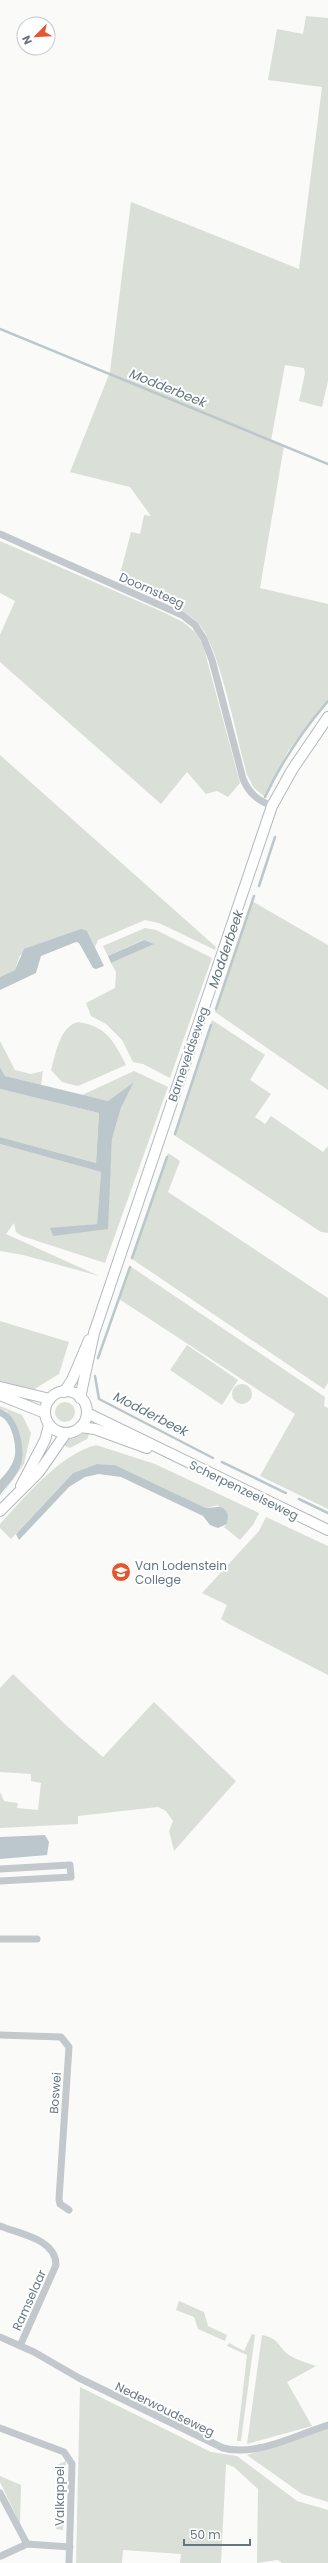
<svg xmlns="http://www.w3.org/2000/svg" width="328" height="2563" font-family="Poppins,sans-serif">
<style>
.green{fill:#dadfd7}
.water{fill:#bbc7cb}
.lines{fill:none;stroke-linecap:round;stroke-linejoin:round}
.stream{stroke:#bbc7cb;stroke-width:2.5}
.secondary-casing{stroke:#b3babf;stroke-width:12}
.street{stroke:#c3c8cc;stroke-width:7}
.secondary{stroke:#fff;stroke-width:10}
.labels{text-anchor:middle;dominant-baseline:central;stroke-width:4;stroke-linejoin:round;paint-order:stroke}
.street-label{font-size:12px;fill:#657683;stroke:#fff}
.poi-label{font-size:12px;fill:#657683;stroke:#fff;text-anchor:start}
.water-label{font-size:13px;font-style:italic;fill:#60757c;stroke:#fff}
</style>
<rect width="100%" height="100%" fill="#fafaf8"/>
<path class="green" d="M306 16 328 18V381L322 407 299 401 305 373 304 368 285 365 271 440 284 446 260 588 328 604V700L288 751 265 797 254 788 247 775C238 742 219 646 199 624 181 605 142 593 118 582L131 532 140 534 144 515 151 516 130 487 70 472 110 372 131 202 299 269 322 87 268 80 277 29 303 34Z
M0 541 163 612 183 622 195 632 203 645 240 783 228 797 217 791 206 794 187 772 161 804 0 662V635L15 601 0 593Z
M0 755 216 947 215 950 159 923 145 920 98 940 95 947 87 931 20 955 15 970 0 977Z
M252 901 328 945V1090L215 1012Z
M145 928 156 930 212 958 170 1078 143 1064 133 1062 122 1040 106 1024 91 1016 86 1003 115 988 116 972 111 963 153 944 143 940 108 956 103 946Z
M212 1020 265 1055 250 1080 271 1094 255 1117 265 1124 271 1116 323 1152 328 1146V1233L321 1232 174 1135Z
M78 1022C106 1026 114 1041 126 1065L78 1086 62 1082 51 1070C56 1054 59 1027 78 1022Z
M0 1041 15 1070 31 1074 43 1071 41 1085 5 1076 0 1067Z
M134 1071 168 1087 105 1263 22 1236 16 1232 14 1223 6 1234 99 1276 23 1255 0 1251V1144L101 1172 97 1224 50 1229H107L112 1139 121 1108 134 1082 108 1101 82 1095Z
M0 1089 99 1113 96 1163 0 1137Z
M168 1153 180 1161 168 1192 328 1298V1383L324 1389 132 1259Z
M130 1266 325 1397 324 1406 328 1408V1509L260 1476 295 1414 119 1299Z
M0 1321 69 1342 59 1374 33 1390 0 1381Z
M187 1345 238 1380 222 1405 170 1370Z
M232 1394a10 10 0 1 1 20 0a10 10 0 1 1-20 0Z
M55 1412a10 10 0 1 1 20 0a10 10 0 1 1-20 0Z
M0 1406 22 1415 31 1433 24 1464 0 1498 21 1465 7 1411 0 1409Z
M90 1432 87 1439 70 1448 61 1444 67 1438Z
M96 1445 155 1464 259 1513 253 1525 240 1540 224 1527 227 1524 218 1505 206 1508 115 1465 97 1464 73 1473 11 1539 0 1528V1524C24 1498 60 1454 96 1445Z
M266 1517 328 1546V1675L227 1623 221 1619 227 1605 202 1593 259 1531Z
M13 1674 68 1727 103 1757 154 1702 236 1781 174 1851 169 1831 173 1821 166 1811 158 1807 78 1816V1824L0 1828V1792L4 1801 18 1803 17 1808 38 1810 41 1783 31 1781V1774L0 1772V1688Z
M179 2301 204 2312 208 2326 227 2335 225 2341 198 2329 194 2317 176 2310Z
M252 2334 255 2335 241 2441H237L247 2355 227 2346 229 2343 244 2351Z
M262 2335C279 2338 278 2347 289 2355 297 2360 307 2363 316 2366L287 2382 312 2426 247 2444Z
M80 2387 211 2452 237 2456 297 2501 328 2510V2563H282L278 2560 257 2563 258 2489 234 2467 226 2464 221 2563H180L181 2554 123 2550 122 2563H76Z
M328 2428V2502L302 2494 247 2455Z
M66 2461 63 2530 56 2529 57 2465Z
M0 2476 21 2485 20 2524 0 2482Z"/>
<path class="water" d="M81 929 87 931 104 966 96 969 93 968 79 943 76 942 41 956 36 973 0 990V977L15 970 24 949Z
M144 940 154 944 111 963 108 956Z
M0 1067 5 1076 108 1101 134 1082 121 1108 112 1139 108 1229 53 1236 50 1228 97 1224 101 1172 0 1144V1137L96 1163 99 1113 0 1089Z
M0 1409C18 1414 26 1447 21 1464 19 1473 6 1487 0 1495V1480C6 1473 11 1468 14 1459 18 1448 12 1421 0 1416Z
M97 1464 115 1465 206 1508C216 1508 223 1503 228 1515L227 1524 218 1528 210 1525 203 1516 121 1477 99 1474 85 1477 69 1487 19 1540 16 1534 73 1473Z
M45 1835 49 1842 47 1855 0 1859V1837Z"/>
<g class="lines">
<path class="stream" d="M0 329 328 464
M265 797C282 761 302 731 328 701
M259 886 275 837
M216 1009 254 896
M175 1134 211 1025
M132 1258 167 1157
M98 1358 130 1267
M95 1376 99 1399 213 1458
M222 1462 286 1493
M299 1499 328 1513"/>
<g class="secondary-casing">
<path id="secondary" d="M0 1387 50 1399
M45 1412a21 21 0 1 1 42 0a21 21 0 1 1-42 0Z
M64 1392 72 1380 89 1340
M0 1395 45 1413
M80 1398 94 1333 272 806 292 770 328 717
M87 1413 328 1530
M80 1427 95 1429 147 1448
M21 1486 45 1440 49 1425
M0 1511 39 1472 66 1433"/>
</g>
<path class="street" d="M0 534 182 615 195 625 204 639 212 660 243 779C249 793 257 800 272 806
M0 1869 70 1865 71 1877 0 1881
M0 1939H37
M0 2035 61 2037 69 2047 59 2199 60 2204 69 2210
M0 2226C20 2234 56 2239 56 2265L20 2346
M0 2337 34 2352 79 2378 223 2448C256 2457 296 2435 328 2425
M0 2428 64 2452 72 2464 69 2563
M0 2493 27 2544 70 2547
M1 2556 27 2544"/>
<use href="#secondary" class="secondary"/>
</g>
<defs>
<g id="school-disc" transform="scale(1)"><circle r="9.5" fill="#e4572e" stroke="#fff"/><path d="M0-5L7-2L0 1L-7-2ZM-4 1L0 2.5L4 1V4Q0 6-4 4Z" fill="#fff"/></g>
</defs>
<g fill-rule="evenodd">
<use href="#school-disc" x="121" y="1572"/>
</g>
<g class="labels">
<g class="street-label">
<text transform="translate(152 590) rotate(24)">Doornsteeg</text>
<text transform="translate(188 1054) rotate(-71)">Barneveldseweg</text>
<text transform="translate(244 1490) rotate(26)">Scherpenzeelseweg</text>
<text transform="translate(55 2093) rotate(-86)">Boswei</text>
<text transform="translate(29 2300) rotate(-66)">Ramselaar</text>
<text transform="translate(165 2409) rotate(26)">Nederwoudseweg</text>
<text transform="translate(59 2496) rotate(-90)">Valkappel</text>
</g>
<g class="poi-label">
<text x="135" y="1565">Van Lodenstein<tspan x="135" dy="14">College</tspan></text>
</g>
<g class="water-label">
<text transform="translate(168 388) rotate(22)">Modderbeek</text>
<text transform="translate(226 949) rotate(-71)">Modderbeek</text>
<text transform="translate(151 1414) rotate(27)">Modderbeek</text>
</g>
</g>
<g transform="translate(36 36) rotate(246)"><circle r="19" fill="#ffffff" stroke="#c1c8cd"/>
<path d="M0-3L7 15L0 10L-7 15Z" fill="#e4572e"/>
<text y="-6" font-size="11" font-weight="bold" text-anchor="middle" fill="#657683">N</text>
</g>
<path d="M184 2539v6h66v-6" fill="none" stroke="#657683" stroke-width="2"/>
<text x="190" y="2539" font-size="12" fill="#657683" stroke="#ffffff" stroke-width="3" paint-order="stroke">50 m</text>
</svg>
